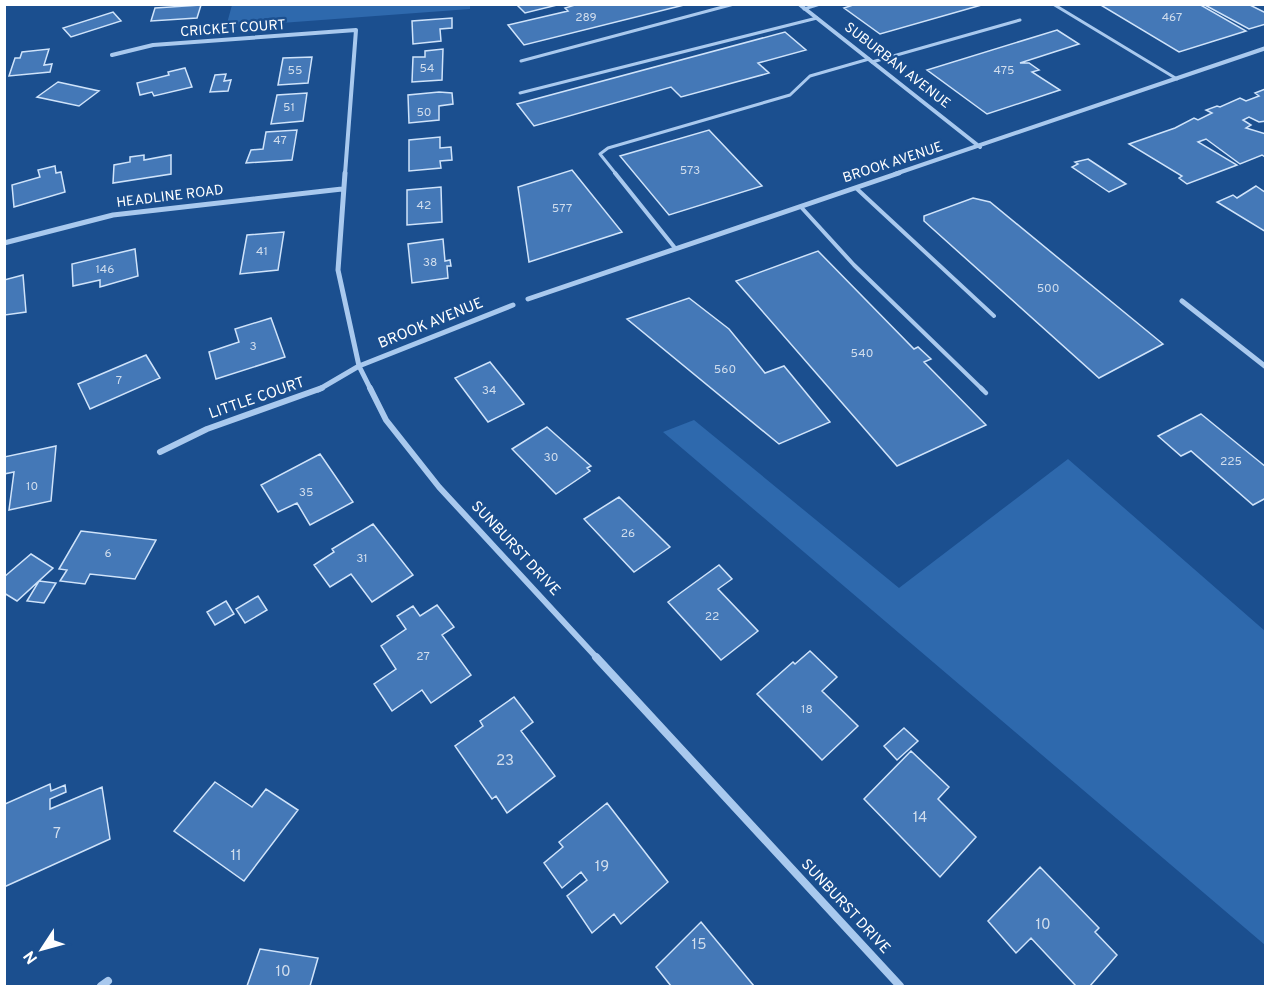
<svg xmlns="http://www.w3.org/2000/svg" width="1270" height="991" font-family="Overpass,sans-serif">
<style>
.green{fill:#2e69ad}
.building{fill:#4478b7;stroke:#cfe3fa;stroke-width:1.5}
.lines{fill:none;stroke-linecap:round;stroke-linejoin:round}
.service-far2{stroke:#a9c9ee;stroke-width:3}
.service-far1{stroke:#a9c9ee;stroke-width:4}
.service{stroke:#a9c9ee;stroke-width:4.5}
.minor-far3{stroke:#a9c9ee;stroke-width:4}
.minor-far2{stroke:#a9c9ee;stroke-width:5}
.minor-far1{stroke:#a9c9ee;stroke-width:6}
.minor{stroke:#a9c9ee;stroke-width:8}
.labels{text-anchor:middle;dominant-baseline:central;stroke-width:5;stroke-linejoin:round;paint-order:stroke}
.number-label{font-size:12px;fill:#d0dded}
.far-street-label{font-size:14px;fill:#fff;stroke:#1b4f8f}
.street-label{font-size:15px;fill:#fff;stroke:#1b4f8f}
.near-number-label{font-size:15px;fill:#d0dded}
</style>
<rect width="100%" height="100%" fill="#1b4f8f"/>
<path class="green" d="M232 5 470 4V9L226 27Z
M694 420 899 588 1068 459 1265 631V945L663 432Z"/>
<path class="building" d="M516 4H561L525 13Z
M578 4H688L524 45 508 25 568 11 565 8Z
M856 4H985L880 34 844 8Z
M1099 4H1199L1246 31 1179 52Z
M1203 4H1248L1266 13V24L1249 29Z
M201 5 197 18 151 21 155 8Z
M113 12 121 21 71 37 63 28Z
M452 18V28L440 29 441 41 413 44 412 21Z
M1057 30 1079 44 1020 63H1029L1039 70 1032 72 1060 90 987 114 927 70Z
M785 32 806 50 758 63 769 73 681 97 671 87 534 126 517 104Z
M49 49 44 65 52 64 50 72 9 76 15 58H20L22 52Z
M443 49 442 80 412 82 413 57H425V51Z
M312 57 308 83 278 85 283 58Z
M185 68 192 87 154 96 152 92 140 95 137 83 169 75 168 72Z
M226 74 224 81 231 80 228 91 210 92 215 75Z
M58 82 99 91 79 106 37 97Z
M1265 89 1266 121 1259 122 1249 117 1243 120 1251 125 1246 128 1266 134 1265 157 1262 155 1240 164 1206 139 1198 142 1237 165 1187 184 1179 178 1182 176 1129 144 1175 128 1194 118 1198 120 1212 113 1206 110 1217 106 1220 107 1240 98 1246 101 1259 96 1255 93Z
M439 92 452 93 453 104 439 106V120L409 123 408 95Z
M307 93 303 121 271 124 277 95Z
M297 130 292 160 246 163 251 150 263 149 266 132Z
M709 130 762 186 669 215 620 156Z
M440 137V148L451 147 452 160 440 161 441 168 409 171V140Z
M144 155V160L171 155V174L113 183 114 165 130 162V157Z
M1088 159 1126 184 1109 192 1072 167 1078 164 1075 162Z
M55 166 56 173 61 172 65 192 14 207 12 185 40 177 38 170Z
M572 170 622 232 529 262 518 187Z
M1256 186 1266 193V232L1217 202 1233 195 1237 198Z
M441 187 442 222 407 225V190Z
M973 198 990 202 1163 344 1099 378 924 221V216Z
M284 232 278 270 240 274 247 235Z
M443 239 445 261 450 260 451 266H447L448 278 412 283 408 244Z
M135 249 138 276 100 287V280L73 286 72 264Z
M818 251 914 349 918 347 931 359 924 362 986 425 897 466 736 281Z
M23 275 26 312 5 315 4 280Z
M689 298 729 329 765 373 784 366 830 422 779 444 627 319Z
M271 318 285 357 216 379 209 352 239 342 235 329Z
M146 355 160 378 90 409 78 384Z
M490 362 524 404 488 422 455 378Z
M1201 414 1266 467V498L1253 505 1191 451 1181 456 1158 436Z
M547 427 591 466 587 468 590 471 556 494 512 449Z
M56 446 51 501 9 510 14 472 4 474V457Z
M320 454 353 502 310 525 297 503 278 512 261 485Z
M619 497 670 547 634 572 584 519Z
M373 524 413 575 372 602 351 574 330 587 314 565 334 552 332 549Z
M81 531 156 540 135 579 90 574 85 584 60 581 67 570 59 569Z
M31 554 53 568 17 601 4 593V577Z
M719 565 732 579 718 589 758 631 721 660 668 602Z
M39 581 56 583 44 603 27 601Z
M258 596 267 610 245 623 236 609Z
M226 601 234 614 215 625 207 612Z
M437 605 454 627 442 635 471 675 431 703 422 690 392 711 374 684 396 669 381 646 406 629 397 616 413 606 420 616Z
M810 651 837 677 822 691 858 726 822 760 757 694 793 662 795 664Z
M514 697 533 722 521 731 555 776 507 813 496 796 492 799 455 746 483 726 480 721Z
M904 728 918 741 897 760 884 746Z
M911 751 949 787 938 799 976 837 940 877 864 799Z
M215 782 252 807 266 789 298 810 244 881 174 831Z
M50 784 51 791 65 785 66 792 50 799V809L102 787 110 839 4 887 5 804Z
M607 803 668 882 621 924 614 914 592 933 567 896 587 880 581 872 562 888 544 863 563 847 559 842Z
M1040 867 1099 928 1095 932 1117 955 1090 986H1076L1031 938 1016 953 988 921Z
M701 922 754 986H671L656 967Z
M260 949 318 958 310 986H247Z"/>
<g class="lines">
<path class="service-far2" d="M1053 4 1177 79
M804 9 820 4
M521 61 734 4
M872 62 1020 20
M520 93 817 18
M616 174 600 154 608 148 790 95 810 76 869 59"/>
<path class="service-far1" d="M615 173 675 248
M856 188 994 316
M801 207 854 265 983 390"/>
<path class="service" d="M981 388 986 393"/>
<path class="minor-far3" d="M799 4 980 147
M112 55 153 45 356 30 345 174
M895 174 1266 48"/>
<path class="minor-far2" d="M345 173 338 270 359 366 371 390
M4 243 113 215 342 189
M528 299 899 173
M1182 301 1266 367
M318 390 359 366 513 305"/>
<path class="minor-far1" d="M370 388 386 420 439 487 597 658
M160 452 207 429 322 388"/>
<path class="minor" d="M596 657 900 986
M101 986 108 981"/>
</g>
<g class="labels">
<g class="number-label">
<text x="586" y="18">289</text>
<text x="1172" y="18">467</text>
<text x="427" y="69">54</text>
<text x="295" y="71">55</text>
<text x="1004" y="71">475</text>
<text x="289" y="108">51</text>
<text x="424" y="113">50</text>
<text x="280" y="141">47</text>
<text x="690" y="171">573</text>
<text x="424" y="206">42</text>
<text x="562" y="209">577</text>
<text x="262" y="252">41</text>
<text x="430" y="263">38</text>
<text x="105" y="270">146</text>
<text x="1048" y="289">500</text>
<text x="253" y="347">3</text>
<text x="862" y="354">540</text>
<text x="725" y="370">560</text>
<text x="119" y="381">7</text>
<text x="489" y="391">34</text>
<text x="551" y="458">30</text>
<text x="1231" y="462">225</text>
<text x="32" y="487">10</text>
<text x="306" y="493">35</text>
<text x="628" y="534">26</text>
<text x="108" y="554">6</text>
<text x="362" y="559">31</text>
<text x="712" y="617">22</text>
<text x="423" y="657">27</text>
<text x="807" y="710">18</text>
</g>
<g class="far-street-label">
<text transform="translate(233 29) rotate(-4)">CRICKET COURT</text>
<text transform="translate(897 66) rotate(38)">SUBURBAN AVENUE</text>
<text transform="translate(893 163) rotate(-18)">BROOK AVENUE</text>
<text transform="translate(170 197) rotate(-7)">HEADLINE ROAD</text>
</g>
<g class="street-label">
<text transform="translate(431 324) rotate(-22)">BROOK AVENUE</text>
<text transform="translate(257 399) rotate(-19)">LITTLE COURT</text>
<text transform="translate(515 549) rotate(47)">SUNBURST DRIVE</text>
<text transform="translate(845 907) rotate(47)">SUNBURST DRIVE</text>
</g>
<g class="near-number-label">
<text x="505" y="761">23</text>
<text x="920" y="818">14</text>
<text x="57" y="834">7</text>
<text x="236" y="856">11</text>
<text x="602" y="867">19</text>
<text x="1043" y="925">10</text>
<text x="699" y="945">15</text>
<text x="283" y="972">10</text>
</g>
</g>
<rect width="1270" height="991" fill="none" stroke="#ffffff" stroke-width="12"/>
<g transform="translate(42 949) rotate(234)" stroke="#1b4f8f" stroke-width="4.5" paint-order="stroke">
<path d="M0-4.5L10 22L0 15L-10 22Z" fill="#ffffff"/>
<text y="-9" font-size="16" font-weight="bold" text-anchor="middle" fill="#ffffff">N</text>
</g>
</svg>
